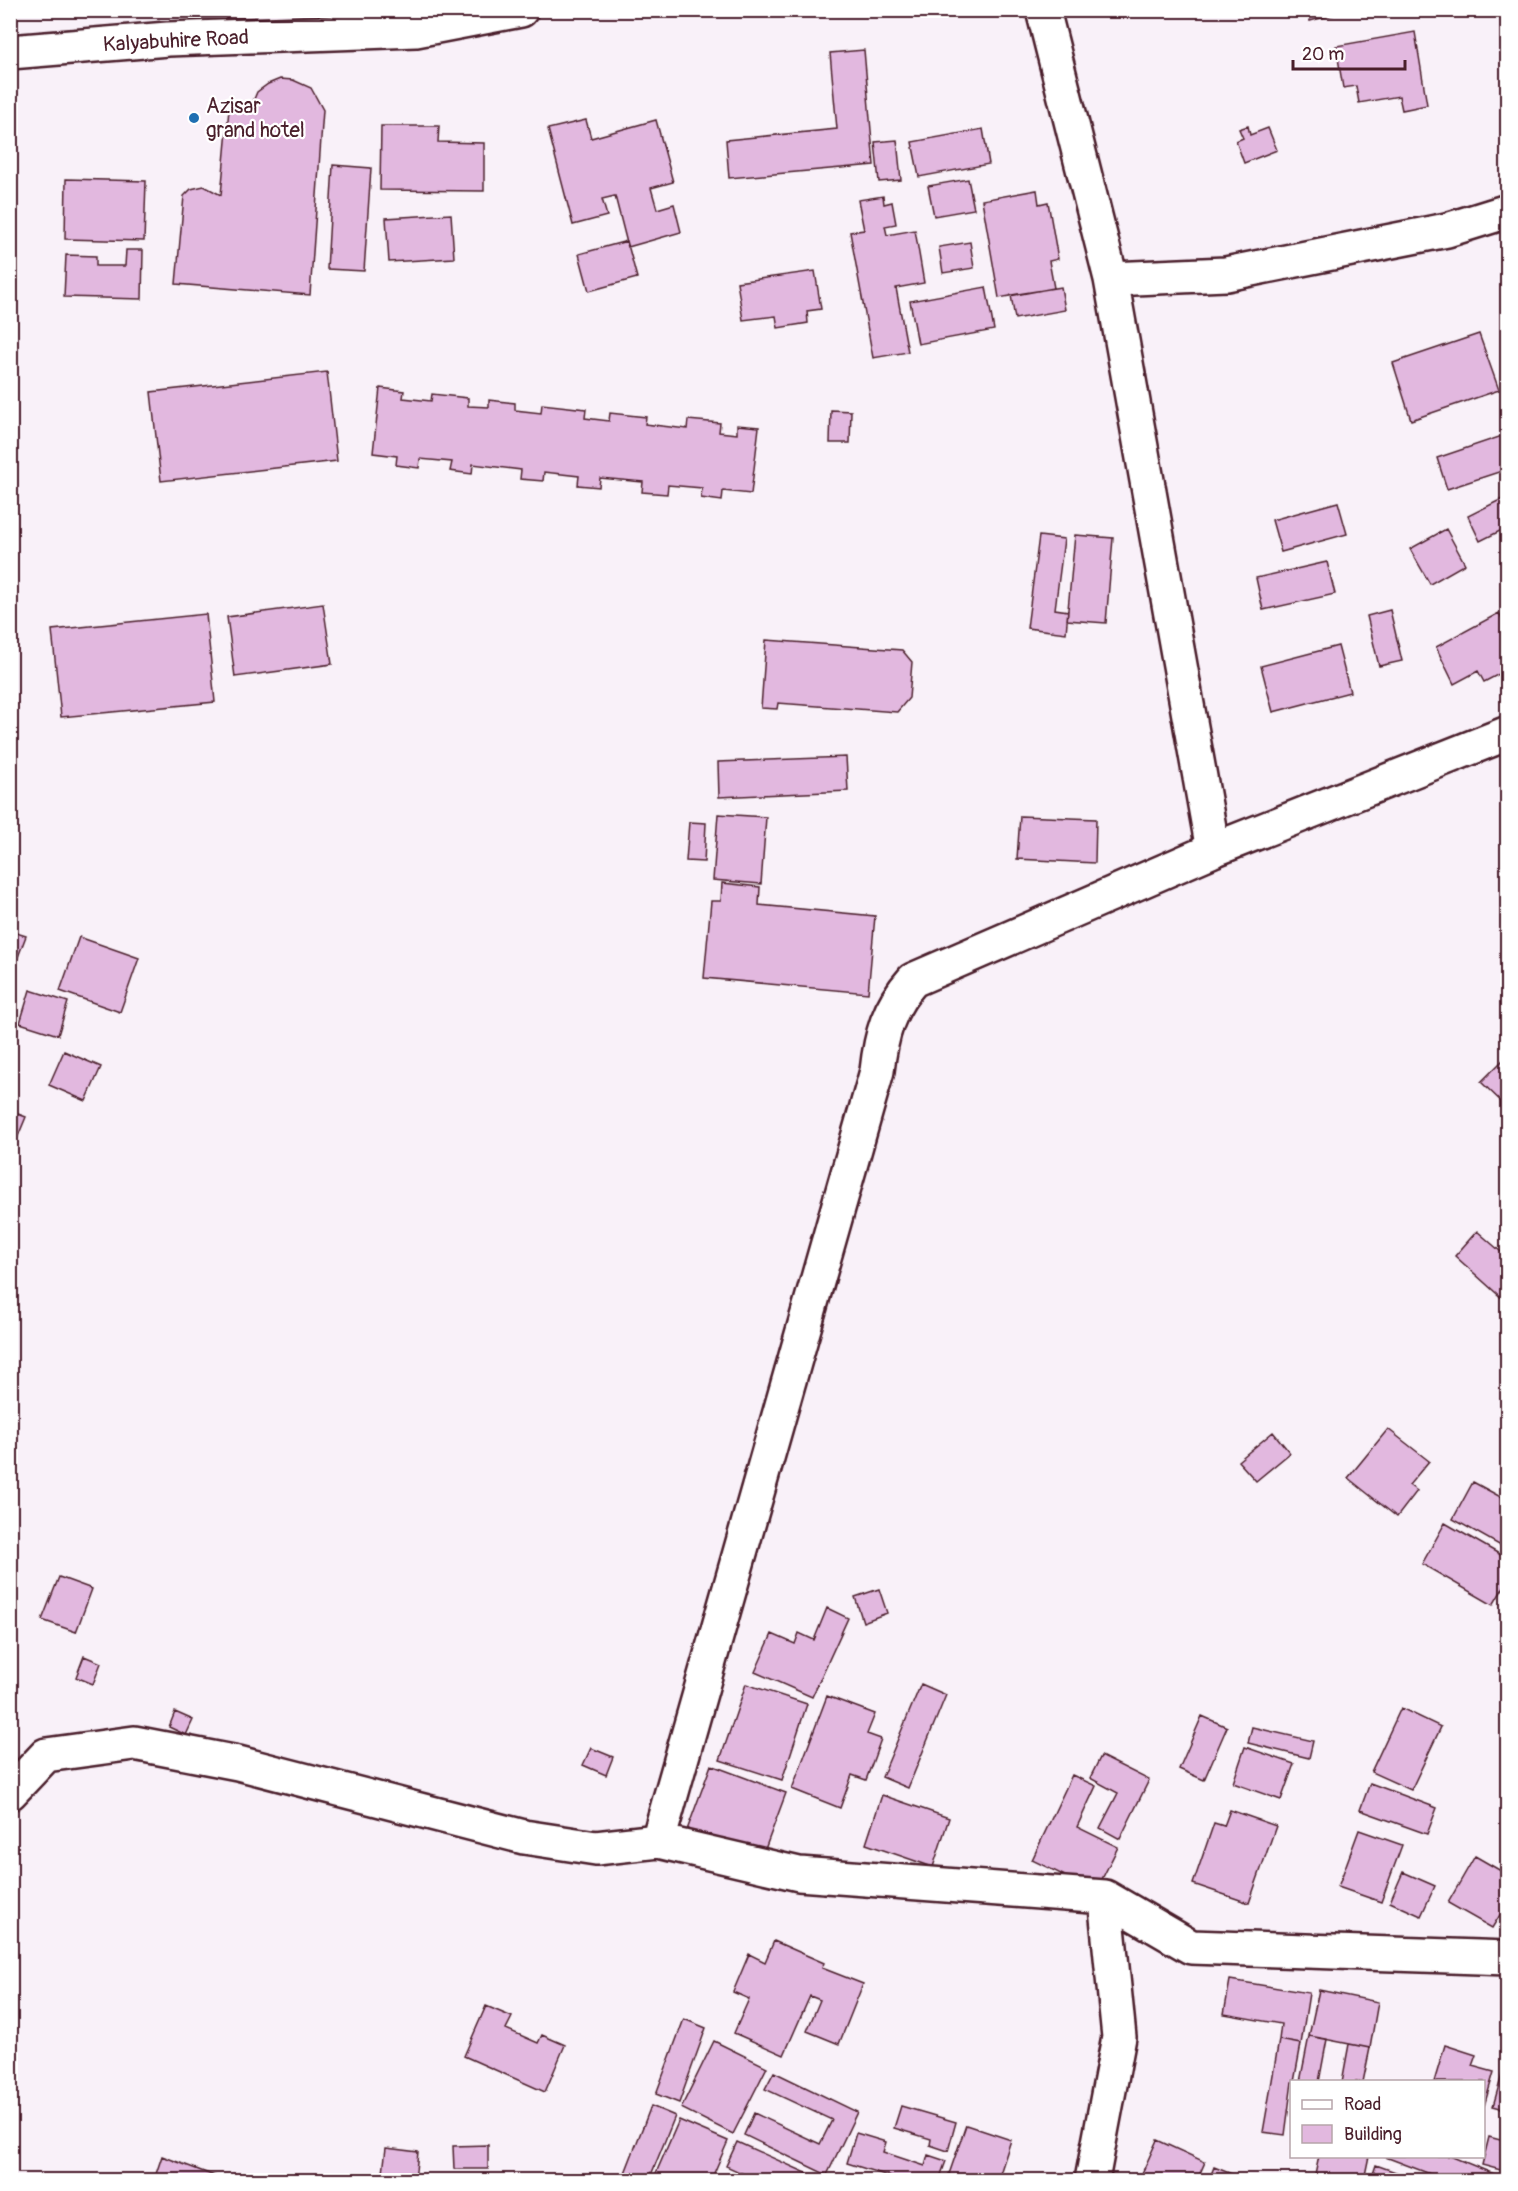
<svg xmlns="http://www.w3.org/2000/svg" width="1518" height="2191" font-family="Pangolin,sans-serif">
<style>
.building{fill:#e2b8df;stroke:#4a1f2b;stroke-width:1.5}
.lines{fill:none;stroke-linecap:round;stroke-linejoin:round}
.minor-casing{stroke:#4a1f2b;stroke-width:38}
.minor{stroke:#fff;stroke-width:33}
.poi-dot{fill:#1f6fb2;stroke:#fff;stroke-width:2}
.labels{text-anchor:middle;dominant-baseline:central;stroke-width:4.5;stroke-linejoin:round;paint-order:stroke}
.street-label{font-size:21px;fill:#4a1f2b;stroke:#fff}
.poi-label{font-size:21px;fill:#4a1f2b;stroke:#fff;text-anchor:start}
</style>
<rect width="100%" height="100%" fill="#f9f1f9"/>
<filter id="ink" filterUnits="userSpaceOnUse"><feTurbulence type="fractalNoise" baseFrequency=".0167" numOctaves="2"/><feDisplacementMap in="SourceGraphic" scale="12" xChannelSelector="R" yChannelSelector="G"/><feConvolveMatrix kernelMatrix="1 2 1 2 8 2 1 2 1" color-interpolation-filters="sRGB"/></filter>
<g filter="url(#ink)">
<path class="building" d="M1307 10H1338L1339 13 1310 21Z
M1415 32 1427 105 1402 110 1399 96 1359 103 1356 86 1343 88 1336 46Z
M864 50 874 165 729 178 726 140 837 129 830 53Z
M280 79 293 80 311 88 323 110 310 295 176 284 184 196 191 189 204 186 221 195 229 109 249 111 257 92 268 84Z
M586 120 591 138 656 120 673 182 651 188 657 209 674 204 681 232 628 247 615 196 602 199 607 216 573 225 548 129Z
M381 126H439L438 142 484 143V191L380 190Z
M1248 126 1250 135 1268 128 1277 150 1244 163 1236 141 1243 138 1239 129Z
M983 129 989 164 919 177 912 142Z
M897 140 901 180 879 182 875 142Z
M333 165 371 168 364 271 327 269Z
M66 179 146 181 144 241 65 239Z
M968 179 974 209 934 216 928 186Z
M1037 190 1039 204 1048 202 1058 259 1049 261 1054 288 999 298 982 200Z
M883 196 884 204 892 202 896 224 885 226 887 235 915 230 924 283 896 288 908 352 873 358 850 232 864 230 858 200Z
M451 214 454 258 389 262 386 218Z
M627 241 637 278 589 291 579 254Z
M970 242 974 268 943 273 939 247Z
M126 250H143L142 299 64 297 66 255 96 256V266H125Z
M815 271 821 309 807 311 808 323 778 328 776 316 743 320 737 282Z
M986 287 994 330 918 344 910 301Z
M1061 287 1065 310 1015 319 1011 295Z
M1479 334 1499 390 1411 420 1393 363Z
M327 372 337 461 161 481 151 392Z
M380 388 404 391 403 398 431 401 432 394 468 398V406L489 407V400L515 403V410L541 413 542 404 586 409 585 418 609 421 610 413 646 417 645 424 687 429 688 420 720 423 719 432 737 434V425L759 427 751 494 723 491 722 501 701 498 702 488 668 485 667 494 642 492 643 482 600 478 599 487 578 485 579 476 544 472 543 481 520 479 521 470 473 464 472 474 450 471 452 462 420 459 419 468 396 465 397 456 373 453Z
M831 410 851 411 850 443H830Z
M1508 434V469L1447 489 1437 458Z
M1508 496V527L1480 541 1468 516Z
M1338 502 1347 534 1281 552 1272 520Z
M1446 529 1465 564 1430 584 1410 549Z
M1075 535 1113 538 1106 623 1067 620Z
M1039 536 1064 539 1055 609 1068 611 1066 633 1027 628Z
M1327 562 1335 594 1263 610 1256 578Z
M323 604 332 664 235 677 227 617Z
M1390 610 1402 661 1379 666 1367 616Z
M1499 613 1508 629V660L1501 663 1505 671 1484 682 1478 671 1454 684 1436 647Z
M206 614 215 702 61 717 52 630Z
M766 640 902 650 912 662 909 698 897 712 778 703 777 709 761 708Z
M1338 646 1350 692 1273 712 1261 666Z
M846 757 848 791 719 797 718 762Z
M718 814 766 817 761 884 713 880Z
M1020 816 1096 819 1095 863 1017 859Z
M689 822 706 823 704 862 686 861Z
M722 883 760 887 759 905 875 916 868 993 704 978 711 901H721Z
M10 931 26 936 10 978Z
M79 937 139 958 120 1012 60 991Z
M30 990 68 1002 58 1035 20 1023Z
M64 1051 101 1067 86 1101 49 1085Z
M1508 1055V1108L1481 1082Z
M10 1111 26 1117 16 1141 10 1139Z
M1477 1231 1508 1258V1298L1505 1301 1455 1256Z
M1388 1429 1429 1461 1409 1485 1417 1491 1397 1517 1348 1478Z
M1273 1432 1290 1453 1256 1481 1238 1461Z
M1473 1482 1508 1501V1550L1453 1519Z
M1445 1523 1508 1559V1580L1493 1605 1422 1564Z
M59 1577 92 1589 76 1632 42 1620Z
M879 1589 887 1613 863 1622 855 1597Z
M827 1608 848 1618 812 1697 755 1672 772 1634 795 1644 799 1633 814 1640Z
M84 1656 101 1663 93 1684 76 1677Z
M746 1684 807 1704 782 1780 720 1760Z
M921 1684 946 1695 908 1788 882 1777Z
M827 1696 875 1714 867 1734 881 1739 866 1780 852 1775 840 1808 792 1789Z
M1401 1708 1441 1727 1411 1790 1371 1772Z
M175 1712 193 1720 186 1735 169 1727Z
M1202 1716 1227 1727 1204 1780 1179 1769Z
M1252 1727 1313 1741 1309 1758 1248 1743Z
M1245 1747 1294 1764 1281 1800 1233 1783Z
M591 1748 613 1757 606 1775 583 1765Z
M1101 1756 1149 1780 1120 1839 1100 1828 1118 1793 1090 1778Z
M711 1765 786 1793 758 1868 683 1841Z
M1072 1775 1096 1786 1077 1827 1118 1847 1096 1891 1032 1860Z
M1370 1783 1437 1808 1427 1834 1360 1810Z
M882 1795 949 1818 933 1867 866 1844Z
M1230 1810 1276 1826 1249 1903 1193 1884 1214 1823 1224 1826Z
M1359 1830 1402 1845 1381 1902 1338 1887Z
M1475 1856 1508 1875V1902L1492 1928 1448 1903Z
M1403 1872 1435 1886 1421 1916 1390 1902Z
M774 1941 824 1963 822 1968 863 1984 839 2044 807 2031 820 2000 810 1996 784 2055 734 2033 749 1999 733 1992 749 1954 765 1962Z
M1230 1980 1309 1993 1301 2044 1279 2040 1281 2024 1224 2014Z
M1319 1990 1378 2002 1370 2048 1309 2036Z
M486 2006 512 2017 506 2029 538 2043 542 2035 565 2045 545 2092 464 2056Z
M684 2019 706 2028 679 2103 656 2094Z
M1309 2036 1327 2039 1319 2082H1300Z
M1279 2040 1301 2044 1294 2082H1292L1285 2135 1263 2132Z
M714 2041 767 2067 733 2134 681 2108Z
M1349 2044 1370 2048 1363 2082H1342Z
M1445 2045 1476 2055 1472 2066 1494 2072 1484 2106V2082H1434Z
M774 2072 857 2112 827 2175 744 2135 754 2113 820 2144 832 2120 765 2089Z
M1502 2075 1508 2077V2110L1493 2106Z
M651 2106 675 2116 649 2180H645L625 2173Z
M901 2106 956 2122 948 2151 930 2145 931 2139 894 2128Z
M679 2120 728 2141 711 2180H653Z
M966 2125 1011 2140 998 2180H947Z
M856 2133 886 2142 883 2152 925 2166 928 2155 946 2161 939 2180H901L847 2163Z
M1489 2137 1508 2142V2172L1482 2165Z
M1157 2140 1205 2162 1197 2180H1139Z
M737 2142 822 2180H757L726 2166Z
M488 2145V2169H454L453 2146Z
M386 2148 418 2152 415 2180H382Z
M162 2156 225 2180H154Z
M1319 2156H1369L1364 2180H1339L1315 2175Z
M1383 2156H1450L1499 2176 1498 2180H1446Z
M1376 2165 1418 2180H1371Z
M1214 2167 1247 2180H1209Z
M442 2176H468V2180H442Z"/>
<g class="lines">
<g class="minor-casing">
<path id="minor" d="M1043 10 1111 279 1213 850
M10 52 168 39 416 30 521 10
M1111 279 1226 274 1447 230 1508 211
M10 1793 46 1755 134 1743 238 1763 524 1837 596 1848 658 1841 799 1874 1105 1897 1191 1947 1508 1958
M658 1841 877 1071C881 1035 888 1008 913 980L1213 850 1508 733
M1092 2180 1119 2037 1105 1897"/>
</g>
<use href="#minor" class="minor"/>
</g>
</g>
<circle class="poi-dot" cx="194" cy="118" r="6"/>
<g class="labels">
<g class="street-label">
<text transform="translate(176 41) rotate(-3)">Kalyabuhire Road</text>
</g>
<g class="poi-label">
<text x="206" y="106">Azisar<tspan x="206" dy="24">grand hotel</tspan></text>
</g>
</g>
<rect width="1518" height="2191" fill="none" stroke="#fff" stroke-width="36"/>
<rect x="18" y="18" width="1482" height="2155" fill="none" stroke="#4a1f2b" stroke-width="2" filter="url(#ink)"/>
<rect x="1290" y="2080" width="195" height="78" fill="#ffffff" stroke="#b7a5aa" stroke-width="1.5"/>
<rect x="1302" y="2100" width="30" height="9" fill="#ffffff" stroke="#b7a5aa" stroke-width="1.5"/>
<text x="1344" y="2110" font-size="18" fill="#4a1f2b">Road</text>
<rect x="1302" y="2125" width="30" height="18" fill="#e2b8df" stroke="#b7a5aa" stroke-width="1.5"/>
<text x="1344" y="2140" font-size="18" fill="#4a1f2b">Building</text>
<path d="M1293 60v9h112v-9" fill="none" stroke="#4a1f2b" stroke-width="3"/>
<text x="1302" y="60" font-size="18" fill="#4a1f2b" stroke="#ffffff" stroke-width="4.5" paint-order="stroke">20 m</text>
</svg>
